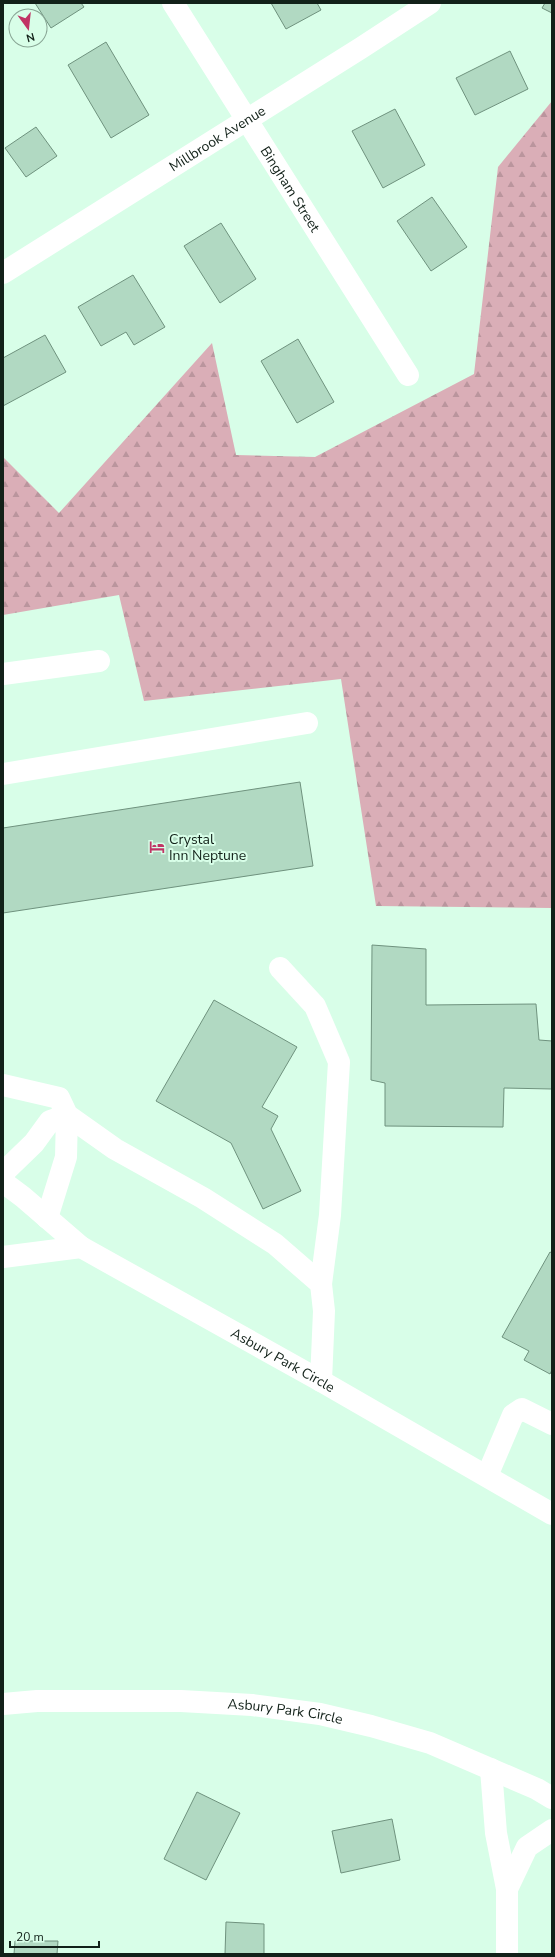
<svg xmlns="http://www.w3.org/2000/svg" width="555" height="1957" font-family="'Nunito Sans',sans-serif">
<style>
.forest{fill:url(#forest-firs)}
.building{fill:#b1d9c2;stroke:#6f927e}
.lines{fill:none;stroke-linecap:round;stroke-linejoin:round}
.minor{stroke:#fff;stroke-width:22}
.major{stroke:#fff;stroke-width:22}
.labels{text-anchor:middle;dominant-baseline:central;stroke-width:4;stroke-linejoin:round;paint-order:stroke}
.street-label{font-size:14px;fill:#122119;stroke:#d8fee8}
.poi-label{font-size:14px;fill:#122119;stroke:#d8fee8;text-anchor:start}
</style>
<defs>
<pattern id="forest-firs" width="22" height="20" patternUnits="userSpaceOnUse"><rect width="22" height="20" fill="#daaeb7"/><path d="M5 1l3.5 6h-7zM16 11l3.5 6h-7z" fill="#ba959d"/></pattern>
</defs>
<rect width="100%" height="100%" fill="#d8fee8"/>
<path class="forest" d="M552 101V908L376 906 341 679 144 701 119 595 3 615V457L59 513 212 343 236 455 315 457 474 374 498 167Z"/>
<path class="building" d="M35 3H81L84 7 51 28Z
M271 3H317L321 10 286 29Z
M545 3H552V13L542 8Z
M106 42 149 115 111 138 68 65Z
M510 51 528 89 475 115 456 78Z
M395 109 425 165 383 188 352 131Z
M36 127 57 156 26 177 5 148Z
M432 197 467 247 431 271 397 221Z
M221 223 256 279 220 303 184 246Z
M133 275 165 327 134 345 126 332 101 346 78 307Z
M45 335 66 372 3 406V358Z
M298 339 334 402 297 423 261 361Z
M300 782 313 866 3 913V828Z
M372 945 426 949V1005L536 1004 539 1040 552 1041V1089L504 1088 503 1127 385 1126V1083L371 1080Z
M214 1000 297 1047 262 1107 278 1116 271 1129 301 1191 263 1209 231 1143 156 1101Z
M550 1252 552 1253V1370L550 1374 524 1360 529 1351 502 1337Z
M197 1792 240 1813 206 1880 164 1859Z
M392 1819 400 1860 341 1873 332 1831Z
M226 1922 264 1924V1954H225Z
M15 1941H58L57 1954H14Z"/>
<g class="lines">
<g class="minor">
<path id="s1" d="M173 3 408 375"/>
<path id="s2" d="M3 273 361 48 430 3"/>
<path d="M3 674 99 661"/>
<path d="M3 774 307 723"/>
<path d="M280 968 315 1006 339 1062 330 1215 321 1284"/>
<path d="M3 1085 59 1098 67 1115 115 1149 203 1198 275 1244 321 1284 324 1311 321 1381"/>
<path d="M3 1173 34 1143 50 1121 67 1115 66 1157 47 1218"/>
<path d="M487 1476 513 1415 522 1409 552 1424"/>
<path d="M491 1769 496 1833 507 1889V1954"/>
<path d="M507 1889 527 1847 552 1830"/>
</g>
<g class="major">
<path id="s3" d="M3 1182 23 1197 81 1247 321 1381 552 1514"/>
<path d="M3 1257 81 1247"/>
<path id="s4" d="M3 1704 37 1701H181L252 1705 320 1714 371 1726 430 1743 537 1789 552 1798"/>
</g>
</g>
<defs>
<g id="hotel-bare" transform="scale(1.2)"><path d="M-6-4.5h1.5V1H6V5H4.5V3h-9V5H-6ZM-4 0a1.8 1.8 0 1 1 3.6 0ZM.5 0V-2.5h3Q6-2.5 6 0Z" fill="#c13465" stroke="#d8fee8" stroke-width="2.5" paint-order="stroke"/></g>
</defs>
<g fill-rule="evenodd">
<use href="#hotel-bare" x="157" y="847"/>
</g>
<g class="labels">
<g class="street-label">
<text stroke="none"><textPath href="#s2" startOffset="253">Millbrook Avenue</textPath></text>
<text stroke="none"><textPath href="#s1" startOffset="220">Bingham Street</textPath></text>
<text stroke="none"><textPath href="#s3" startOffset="333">Asbury Park Circle</textPath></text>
<text stroke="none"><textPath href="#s4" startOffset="283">Asbury Park Circle</textPath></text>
</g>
<g class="poi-label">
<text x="169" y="839">Crystal<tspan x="169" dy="16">Inn Neptune</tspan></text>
</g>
</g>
<rect width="555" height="1957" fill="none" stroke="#122119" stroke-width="8"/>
<g transform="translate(28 28) rotate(165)"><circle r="19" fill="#d8fee8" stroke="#89a695"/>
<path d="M0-3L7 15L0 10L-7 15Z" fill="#c13465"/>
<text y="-6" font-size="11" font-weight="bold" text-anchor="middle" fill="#122119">N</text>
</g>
<path d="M10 1941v6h89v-6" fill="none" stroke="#122119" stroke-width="2"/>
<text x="16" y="1941" font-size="12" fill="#122119" stroke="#d8fee8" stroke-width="3" paint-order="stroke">20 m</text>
</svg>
